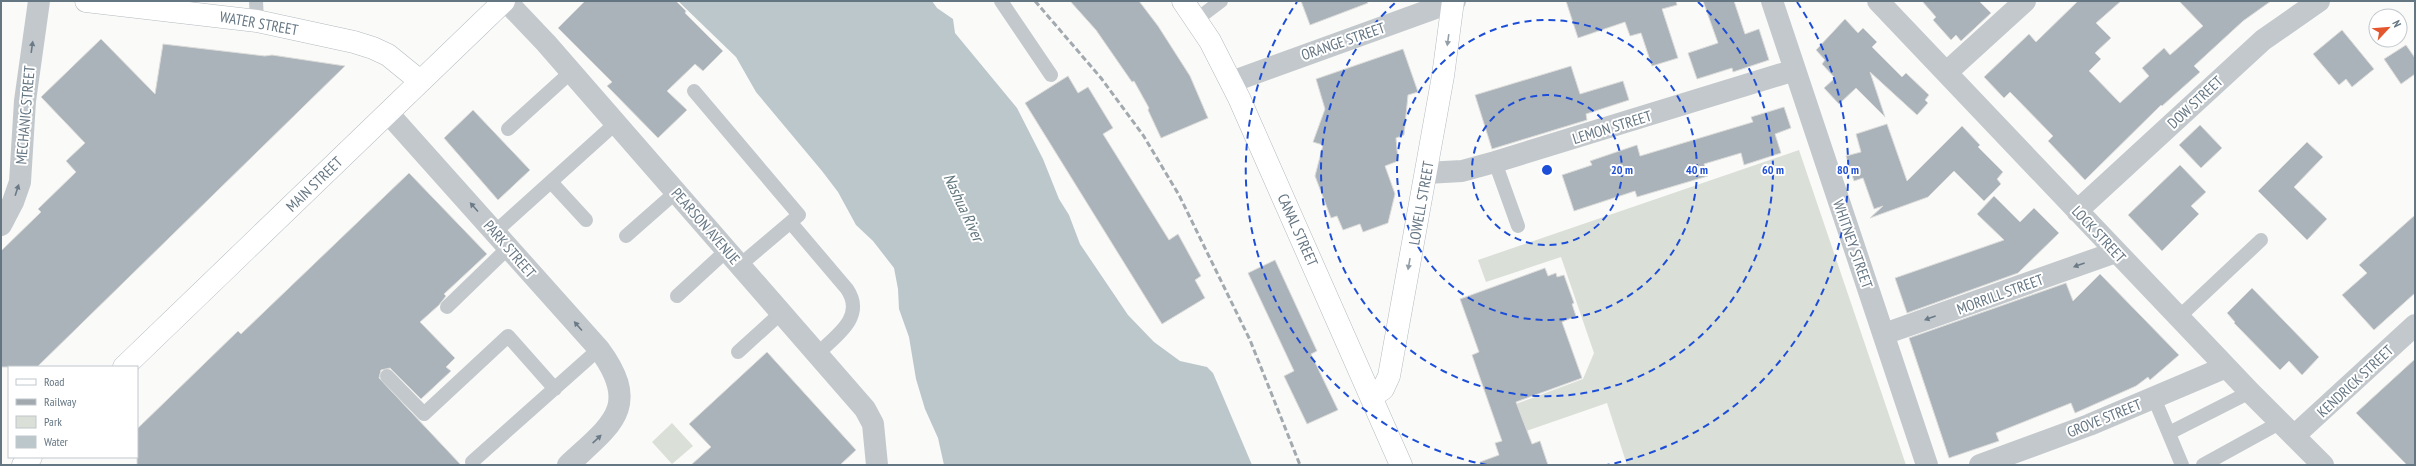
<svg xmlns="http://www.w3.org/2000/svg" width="2416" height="466" font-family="'PT Sans Narrow',sans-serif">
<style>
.green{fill:#dadfd7}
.water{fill:#bbc7cb}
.building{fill:#aab3b9;stroke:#dcdcda}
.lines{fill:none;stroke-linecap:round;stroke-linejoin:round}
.secondary-casing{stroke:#b3babf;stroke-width:23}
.lane{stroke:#c3c8cc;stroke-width:14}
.street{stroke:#c3c8cc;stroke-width:22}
.secondary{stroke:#fff;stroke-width:22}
.rail{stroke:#a2aab0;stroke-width:3;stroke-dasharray:6 3;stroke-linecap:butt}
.oneway{fill:#939fa8}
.oneway2{fill:#6a7a87}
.ring{fill:none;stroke:#1d4ed8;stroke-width:2;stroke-dasharray:7 5}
.labels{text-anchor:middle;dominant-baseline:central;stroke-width:4;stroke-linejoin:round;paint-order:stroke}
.street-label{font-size:15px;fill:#657683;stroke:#fff}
.water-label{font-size:16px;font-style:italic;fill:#60757c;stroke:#fff}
.centre{fill:#1d4ed8;stroke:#fff;stroke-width:2}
.ring-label{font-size:12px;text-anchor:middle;font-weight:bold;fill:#1d4ed8;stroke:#fff;stroke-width:4;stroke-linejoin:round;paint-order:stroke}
</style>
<rect width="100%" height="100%" fill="#fafaf8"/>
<path class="green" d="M1799 150 1906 465H1627L1607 403 1523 432 1513 405 1583 379 1594 353 1561 257 1486 282 1478 260Z
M672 423 693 446 672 464 652 442Z"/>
<path class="water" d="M678 1H932L937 8 953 19 955 33 1017 108 1043 159 1059 199 1069 215 1080 244 1128 315 1154 342 1180 361 1207 367 1213 373 1252 465H944L938 438 925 409 916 379 909 337 899 309 898 289 894 268 873 241 856 225 838 192 822 171 756 92 736 57Z"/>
<path class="building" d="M585 1H676L686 11 685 13 723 51 703 71 695 64 667 91 687 110 658 138 607 86 612 82 558 28Z
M1070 1H1139L1158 26 1190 76 1208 118 1161 138 1148 110 1149 108 1134 81 1132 82 1096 30Z
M1301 1H1367L1368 3 1310 25Z
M1566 1H1676L1677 5 1662 9 1678 58 1652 66 1641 33 1630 36 1625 22 1578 38Z
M1703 1H1734L1745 34 1759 29 1769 60 1733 72 1732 68 1697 79 1688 53 1718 43Z
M1922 1H1979L1991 13 1961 41 1956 35 1951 40 1933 20 1936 17Z
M2078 1H2121L2096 23 2111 38 2095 53 2101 59 2089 71 2120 103 2149 76 2142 68 2164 48 2170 55 2203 26 2179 1H2271L2243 21 2194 66 2200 72 2162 106 2161 105 2085 180 2048 141 2053 136 2010 92 2004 98 1984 77 2029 34 2036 42Z
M1845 19 1858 33 1863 28 1877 42 1872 47 1902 77 1906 73 1929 95 1925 100 1928 103 1917 115 1870 72 1885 117 1856 88 1839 104 1824 88 1835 78 1822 64 1825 60 1816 50Z
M2342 30 2374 69 2352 87 2346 79 2339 85 2313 54Z
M101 39 155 94 163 44 265 56 272 55 345 66 37 367H1V251L41 212 38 209 76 172 66 161 85 143 41 97Z
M2406 45 2415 58V74L2401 84 2384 59Z
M1403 49 1418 92 1408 95 1404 135 1396 138 1398 161 1385 166 1395 194 1388 223 1363 232 1360 224 1343 230 1337 216 1331 218 1315 176 1323 145 1313 142 1325 109 1316 79Z
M1571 66 1580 94 1623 81 1629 100 1586 114 1587 120 1492 149 1475 95Z
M1068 76 1078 93 1088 87 1113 128 1103 134 1169 240 1178 234 1201 276 1195 280 1205 298 1162 324 1025 103Z
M1784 107 1791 128 1775 134 1781 153 1744 165 1741 153 1704 164 1708 176 1637 197 1635 191 1574 211 1562 175 1592 165 1590 161 1637 145 1640 156 1753 122 1751 117Z
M473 110 530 170 498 200 444 138Z
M1887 124 1907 181 1962 126 1980 145 1978 147 2003 172 1997 179 2001 184 1984 201 1954 171 1928 197 1870 218 1883 206 1874 209 1863 178 1854 181 1846 156 1861 152 1856 134Z
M2200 125 2222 148 2201 168 2179 145Z
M2307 142 2323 157 2294 187 2327 219 2307 240 2258 191Z
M2180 165 2206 192 2191 206 2199 214 2162 251 2128 215Z
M409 173 487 254 444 294 446 296 439 305 420 322 455 358 446 367 451 371 421 399 390 368 381 370 379 378 461 465H137V429L238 331 241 334Z
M1994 196 2020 222 2034 208 2059 233 2018 273 1907 313 1895 278 2004 240 1977 214Z
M2415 215V293L2374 330 2342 295 2367 273 2359 265Z
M1275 260 1317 351 1311 354 1338 410 1307 424 1284 376 1294 371 1248 273Z
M1545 268 1548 276 1556 273 1557 277 1564 275 1574 303 1572 304 1576 316 1562 322 1582 378 1516 402 1532 444 1540 441 1548 465H1480V462L1499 455 1495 443 1502 441 1472 355 1479 352 1460 299Z
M2100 274 2179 355 2150 380 2148 377 2136 386 2075 413 2071 403 1996 433 1999 441 1949 458 1909 338 2066 283 2073 301Z
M2252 288 2319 357 2302 375 2289 361 2280 370 2234 323 2235 322 2227 313Z
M767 352 856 450 840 465H691L711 447 689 424Z
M2415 359V465H2407L2356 413Z"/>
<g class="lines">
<g class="secondary-casing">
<path id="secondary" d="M86 1 257 21 354 42 373 48 388 55 420 81
M1183 1 1210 41 1239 98 1401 465
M124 367 504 1
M1371 397 1383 389 1389 376 1443 76 1453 1
M23 465 31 457"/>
</g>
<path class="lane" d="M256 1 257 21
M1001 1 1051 75
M1196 20 1221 1
M694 91 799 215 740 265
M508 129 571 72
M1495 162 1518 226
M551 182 586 220
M791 223 847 289C866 317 836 336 817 354
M495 232 616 123
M626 236 676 192
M677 296 727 250
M447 307 509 247
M2179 317 2261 240
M738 352 781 313
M387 376 424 414 508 336 555 389
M2154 398 2182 465
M2169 433 2250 392
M472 462 599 349
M2203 465 2281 422"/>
<path class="street" d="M506 1 546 43 865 409 873 424 877 465
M1772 1 1927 465
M1878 1 2250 392 2323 465
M1947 72 2025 1
M1231 82 1455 1
M388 113 599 349C642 407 611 425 568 465
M1426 173 1462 171 1495 162 1795 70
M2077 211 2263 40 2319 1
M1 225 13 202 20 182 25 101 39 1
M1884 334 2116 252
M2294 436 2415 325
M1980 465 2089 425 2226 367"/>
<use href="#secondary" class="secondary"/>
<path class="rail" d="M1035 1 1101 78 1143 135 1179 195 1250 340 1300 465"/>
</g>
<defs><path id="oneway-solid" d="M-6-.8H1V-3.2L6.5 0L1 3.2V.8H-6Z"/></defs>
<g class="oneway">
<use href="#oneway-solid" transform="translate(1448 40) rotate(98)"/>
<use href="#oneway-solid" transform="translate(1409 264) rotate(100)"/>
</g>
<g class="oneway2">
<use href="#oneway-solid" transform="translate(32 47) rotate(-82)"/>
<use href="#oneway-solid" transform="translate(17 190) rotate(-72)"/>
<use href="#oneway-solid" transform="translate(474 207) rotate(-132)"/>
<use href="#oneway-solid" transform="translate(2079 265) rotate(160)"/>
<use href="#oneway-solid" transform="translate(1930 318) rotate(160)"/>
<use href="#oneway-solid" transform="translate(578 326) rotate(-131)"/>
<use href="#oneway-solid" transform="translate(597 439) rotate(-43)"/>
</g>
<g class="ring">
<circle cx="1547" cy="170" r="75"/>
<circle cx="1547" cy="170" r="150"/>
<path d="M1698 2A226 226 0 1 1 1396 2"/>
<path d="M1487 465A301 301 0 0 1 1297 2M1797 2A301 301 0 0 1 1607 465"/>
</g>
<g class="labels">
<g class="street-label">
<text transform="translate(259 23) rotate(10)">WATER STREET</text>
<text transform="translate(1343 41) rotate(-19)">ORANGE STREET</text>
<text transform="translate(2195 102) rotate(-43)">DOW STREET</text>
<text transform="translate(25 115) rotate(-85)">MECHANIC STREET</text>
<text transform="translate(1612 127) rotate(-17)">LEMON STREET</text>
<text transform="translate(314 184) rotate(-44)">MAIN STREET</text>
<text transform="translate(1421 203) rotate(-80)">LOWELL STREET</text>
<text transform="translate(706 226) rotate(49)">PEARSON AVENUE</text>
<text transform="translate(1298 230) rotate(66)">CANAL STREET</text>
<text transform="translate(2099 234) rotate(47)">LOCK STREET</text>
<text transform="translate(1853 244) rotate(71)">WHITNEY STREET</text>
<text transform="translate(510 249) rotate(49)">PARK STREET</text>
<text transform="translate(2000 294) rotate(-20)">MORRILL STREET</text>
<text transform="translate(2355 381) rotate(-43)">KENDRICK STREET</text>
<text transform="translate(2104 418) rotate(-22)">GROVE STREET</text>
</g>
<g class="water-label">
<text transform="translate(964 207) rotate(65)">Nashua River</text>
</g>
</g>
<circle cx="1547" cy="170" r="6" class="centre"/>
<g class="ring-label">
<text x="1622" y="174">20 m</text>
<text x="1697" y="174">40 m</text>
<text x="1773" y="174">60 m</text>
<text x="1848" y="174">80 m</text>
</g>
<rect width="2416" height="466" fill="none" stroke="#657683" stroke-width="4"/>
<rect x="8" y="366" width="130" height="92" fill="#ffffff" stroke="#c1c8cd"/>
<rect x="16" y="379" width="20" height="6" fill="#ffffff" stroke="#c1c8cd"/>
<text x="44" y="386" font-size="12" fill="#657683">Road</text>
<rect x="16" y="399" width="20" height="6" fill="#a2aab0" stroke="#c1c8cd"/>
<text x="44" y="406" font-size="12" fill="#657683">Railway</text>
<rect x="16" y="416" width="20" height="12" fill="#dadfd7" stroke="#c1c8cd"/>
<text x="44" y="426" font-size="12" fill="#657683">Park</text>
<rect x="16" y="436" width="20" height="12" fill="#bbc7cb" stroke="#c1c8cd"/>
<text x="44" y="446" font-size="12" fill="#657683">Water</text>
<g transform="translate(2388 28) rotate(64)"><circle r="19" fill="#ffffff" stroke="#c1c8cd"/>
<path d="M0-3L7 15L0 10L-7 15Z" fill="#e4572e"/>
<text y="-6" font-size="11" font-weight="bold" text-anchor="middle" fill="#657683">N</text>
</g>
</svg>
